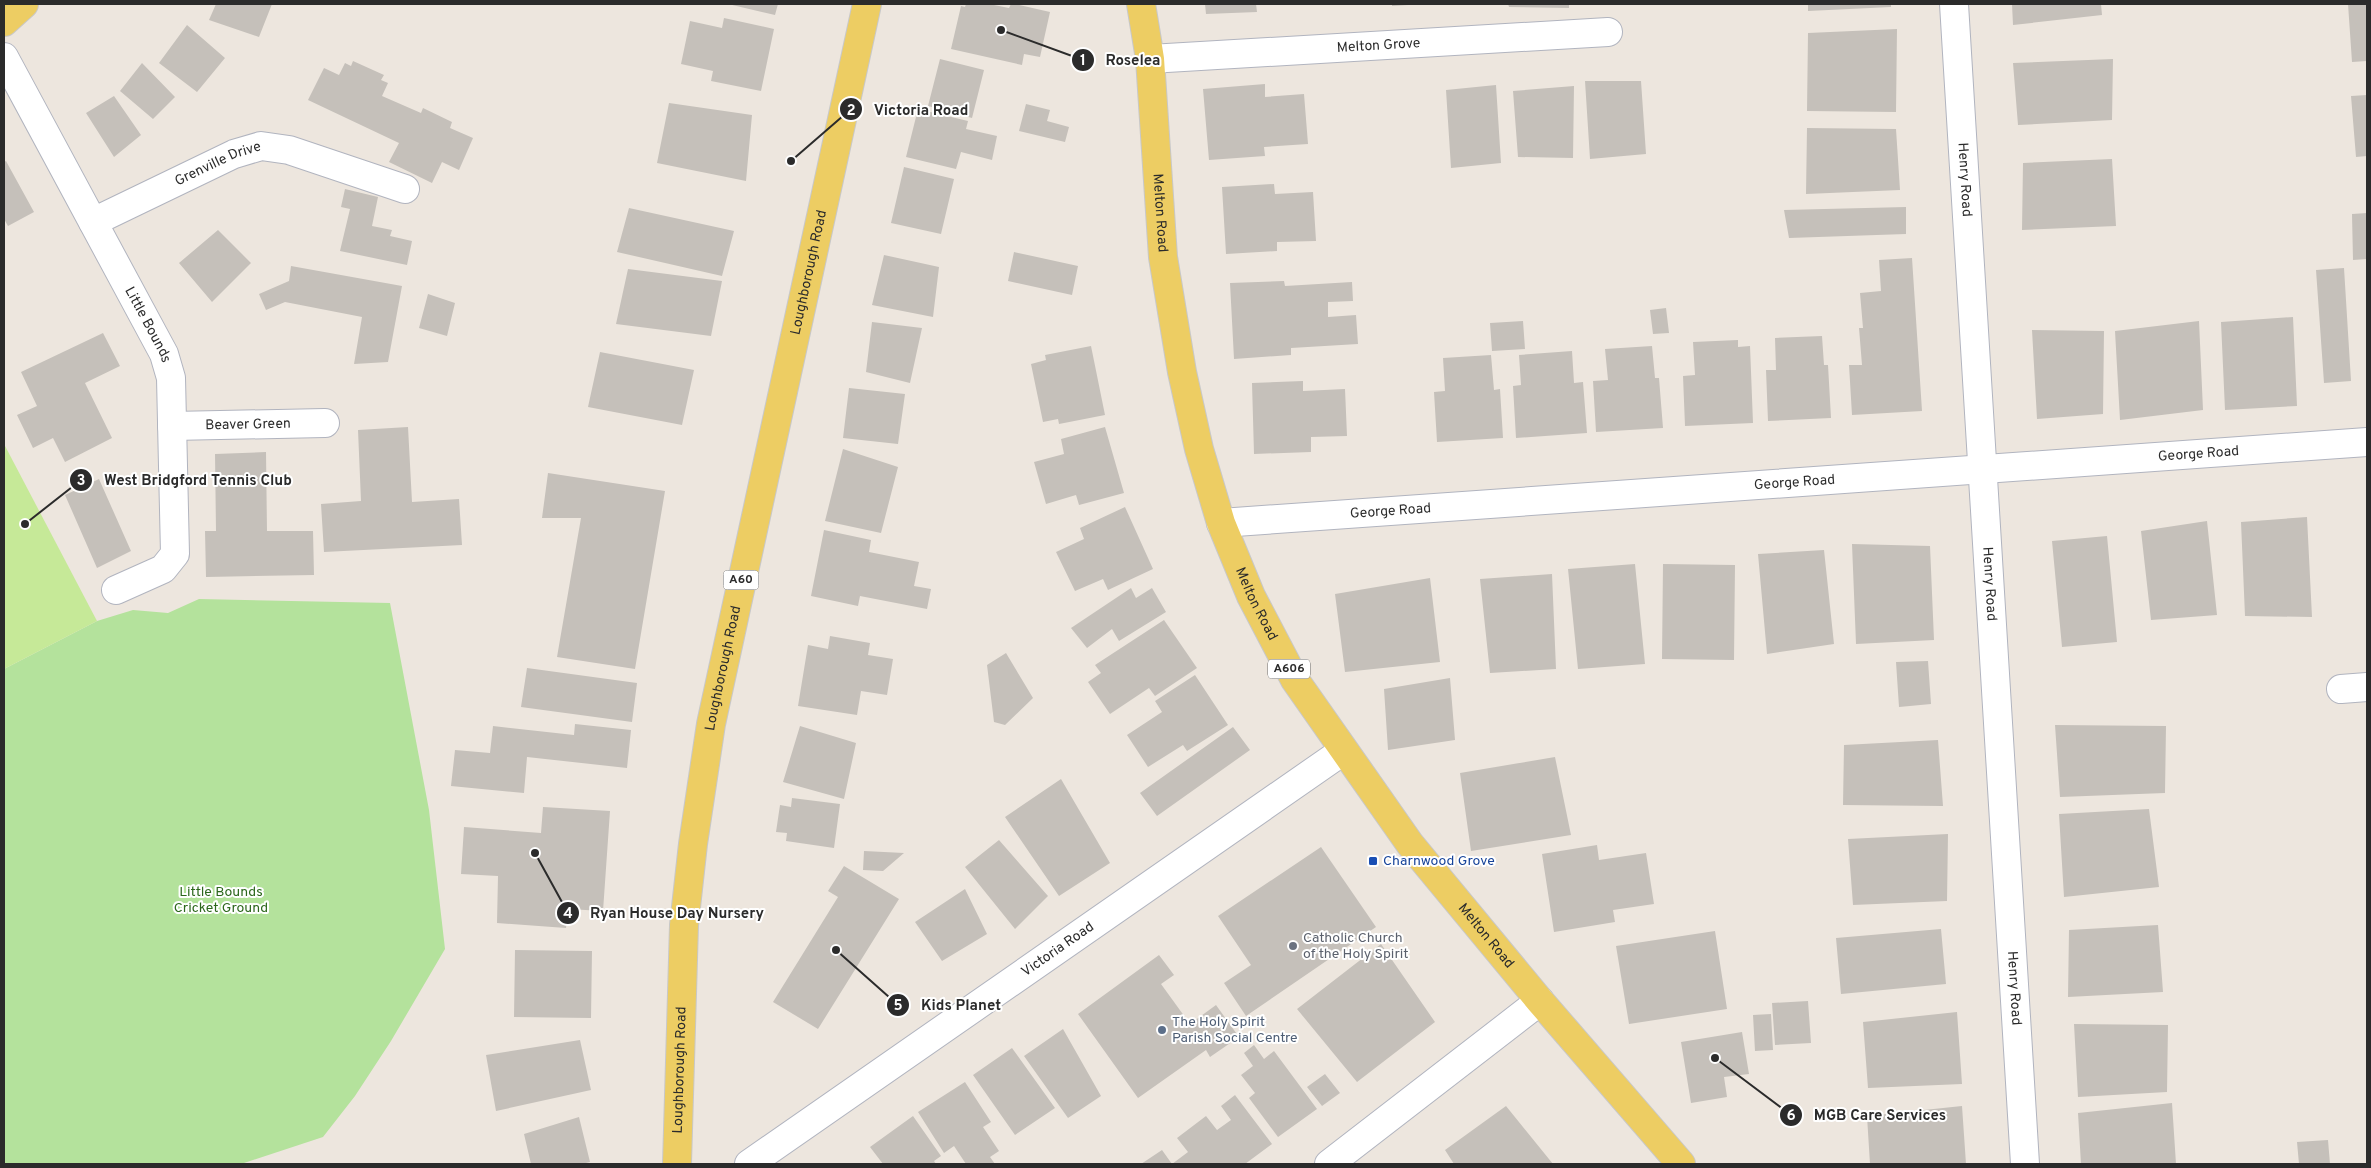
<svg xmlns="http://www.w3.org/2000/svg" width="2371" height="1168" font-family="Overpass,sans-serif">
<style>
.green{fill:#b4e29c}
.pitch{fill:#c6e998}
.building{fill:#c5c0ba}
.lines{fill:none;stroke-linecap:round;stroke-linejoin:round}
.minor-casing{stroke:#b1b4bf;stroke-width:30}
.major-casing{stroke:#c8c8c8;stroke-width:30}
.minor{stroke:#fff;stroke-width:28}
.major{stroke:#edcd63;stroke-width:28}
.transit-dot{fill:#1a4fb4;stroke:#fff;stroke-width:2}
.worship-dot{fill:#6b7280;stroke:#fff;stroke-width:2}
.service-dot{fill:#5c6f8a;stroke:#fff;stroke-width:2}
.labels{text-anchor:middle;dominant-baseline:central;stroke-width:4;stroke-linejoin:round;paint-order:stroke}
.shield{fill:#fff;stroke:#6b6b6b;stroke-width:1}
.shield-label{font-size:12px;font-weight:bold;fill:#2b2b2b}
.street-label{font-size:14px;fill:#2b2b2b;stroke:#fff}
.transit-label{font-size:14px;fill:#164399;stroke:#fff;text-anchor:start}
.park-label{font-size:14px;fill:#2c671c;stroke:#fff}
.worship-label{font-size:14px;fill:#5b616d;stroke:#fff;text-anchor:start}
.service-label{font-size:14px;fill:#4e5e75;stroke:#fff;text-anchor:start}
.leader{fill:none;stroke:#2b2b2b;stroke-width:2}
.callout-dot{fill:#2b2b2b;stroke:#fff;stroke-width:2}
.mark-label{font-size:15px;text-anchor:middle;font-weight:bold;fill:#fff}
.callout-label{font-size:15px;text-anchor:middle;font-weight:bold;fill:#2b2b2b;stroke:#fff;stroke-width:4;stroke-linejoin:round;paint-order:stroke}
</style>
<rect width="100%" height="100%" fill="#ede6de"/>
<path class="green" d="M199 599 390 603 429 810 445 949 391 1041 355 1096 323 1137 241 1164H4V669L97 621 133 610 168 613Z"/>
<path class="pitch" d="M4 444 97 621 4 669Z"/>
<path class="building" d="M216 4H272L259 37 209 20Z
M728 4H778L775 15Z
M966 4H989L1009 8 1011 4H1015L1050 12 1040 57 1024 54 1022 65 951 49 961 6 965 7Z
M1205 4H1256L1257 12 1206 14Z
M1392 4H1408V5L1392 6Z
M1508 4H1569V8L1509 7Z
M1808 4H1891V7L1808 11Z
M2012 4H2101L2102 15 2013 25Z
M2348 4H2367V61L2352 62Z
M724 18 774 29 761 91 711 81 713 71 681 64 690 21 722 28Z
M187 25 225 58 197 92 159 63Z
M1897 29 1896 112 1807 111 1808 33Z
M940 59 984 70 972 118 928 106Z
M2113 59 2112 120 2018 125 2013 63Z
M353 61 384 75 381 80 388 83 382 96 421 113 423 108 452 122 450 128 473 138 459 170 442 162 432 183 389 162 399 143 308 100 324 68 339 75 345 63 351 66Z
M142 63 175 97 153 119 120 91Z
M1585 81H1641L1646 154 1590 159Z
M1265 84V97L1304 94 1308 144 1264 147 1265 156 1209 160 1203 89Z
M1496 85 1501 163 1451 168 1446 90Z
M1574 86 1573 158 1518 157 1513 91Z
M2367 95V156L2356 157 2351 96Z
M114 96 141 135 114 157 86 113Z
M669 103 752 115 746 181 657 163Z
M1026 104 1050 110 1047 121 1069 127 1065 142 1019 131Z
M918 109 968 121 966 129 997 136 992 160 961 152 956 169 906 157Z
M1807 128 1896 129 1900 190 1806 194Z
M2112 159 2116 226 2022 230 2023 163Z
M6 161 34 212 8 226 4 219V162Z
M904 167 954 179 941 234 891 223Z
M1274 184 1275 194 1313 192 1316 241 1277 242V251L1226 254 1222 187Z
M345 189 378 197 372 226 392 230 390 236 412 241 407 265 340 251 350 209 341 207Z
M1906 207V234L1789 238 1784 210Z
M629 208 734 231 722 276 617 252Z
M2367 213V259L2353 260 2352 214Z
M218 230 251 263 212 302 179 263Z
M1014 252 1078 266 1072 295 1008 281Z
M884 255 939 267 933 317 872 305Z
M1912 258 1922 411 1852 415 1849 365H1862L1859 328H1863L1860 293 1881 291 1879 260Z
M291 266 402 286 388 362 354 364 362 317 285 302 266 310 259 294 289 281Z
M2344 268 2351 381 2324 383 2316 270Z
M628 269 722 281 711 336 616 324Z
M1284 281 1285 286 1352 282 1353 301 1328 302V317L1356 315 1358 344 1291 348V355L1234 359 1230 283Z
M428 294 455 303 447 336 419 328Z
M1666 308 1669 333 1653 334 1650 310Z
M2293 317 2297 406 2225 410 2221 322Z
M1523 321 1525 349 1492 351 1490 323Z
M2199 321 2203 410 2120 420 2115 331Z
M872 322 922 328 910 383 866 372Z
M2032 330 2104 331 2103 414 2037 419Z
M103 333 120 366 85 383 112 438 65 462 53 438 33 448 17 415 37 406 21 372Z
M1822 336 1824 365H1828L1831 418 1768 421 1766 370H1776L1775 338Z
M1738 340V347L1750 346 1753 423 1685 426 1683 376 1695 375 1693 342Z
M1091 346 1105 415 1059 424 1058 419 1043 422 1031 364 1046 360 1045 355Z
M1652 346 1655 378H1659L1663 428 1596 432 1593 381 1608 380 1605 349Z
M1572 351 1574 383 1583 382 1587 433 1516 438 1513 386 1521 385 1519 355Z
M600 352 694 370 682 425 588 407Z
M1491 355 1494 390 1500 389 1503 438 1437 442 1434 392 1445 391 1443 358Z
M1303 381V391L1345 389 1347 436 1311 437V452L1254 454 1252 383Z
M849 388 905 394 898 444 843 438Z
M408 427 412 502 459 499 462 545 324 552 321 504 361 501 358 430Z
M1105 427 1124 493 1079 505 1076 495 1046 504 1034 462 1064 454 1061 439Z
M843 449 898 467 881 533 825 521Z
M266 452 267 531H313L314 575 206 577 205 531H216L215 454Z
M548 473 665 491 635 669 557 657 581 518H542Z
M99 479 131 551 97 568 65 495Z
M1125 507 1153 569 1108 590 1103 579 1075 591 1056 552 1084 539 1080 528Z
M2307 517 2312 617 2245 616 2241 522Z
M2207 521 2217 615 2151 620 2141 531Z
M824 530 871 540 869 552 919 562 914 586 931 589 927 609 860 596 858 606 811 596Z
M2107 536 2117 642 2062 647 2052 541Z
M1852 544 1930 546 1934 640 1856 644Z
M1824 550 1834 644 1767 654 1758 554Z
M1635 564 1645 664 1578 669 1568 569Z
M1663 564 1735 565 1734 660 1662 659Z
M1552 574 1556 669 1490 673 1480 579Z
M1430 578 1440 662 1345 672 1335 594Z
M1131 588 1136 598 1152 588 1166 612 1119 641 1112 629 1087 648 1071 628Z
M1164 620 1197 668 1155 696 1149 688 1110 714 1088 682 1101 673 1095 665Z
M830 636 870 643 868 655 893 659 887 695 861 691 857 715 798 706 808 645 828 649Z
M1006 653 1033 698 1005 725 994 722 987 665Z
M1928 661 1931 704 1899 707 1896 662Z
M527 668 637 683 632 722 521 707Z
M1195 675 1228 725 1187 751 1183 745 1148 767 1127 735 1162 712 1155 701Z
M1450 678 1455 740 1388 750 1384 689Z
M575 724 631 730 627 768 527 757 524 793 451 786 455 750 490 753 493 726 574 735Z
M2055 725 2166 726 2165 793 2060 797Z
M800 726 856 743 844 799 783 782Z
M1233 727 1250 750 1157 816 1140 793Z
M1938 740 1943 806 1843 805 1844 745Z
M1555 757 1571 835 1471 851 1460 773Z
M1061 779 1110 863 1059 896 1005 817Z
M792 798 840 804 834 848 786 841 787 833 776 832 780 805 791 807Z
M543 807 610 811 603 911 568 909 566 928 497 923 498 876 461 874 464 827 541 833Z
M2149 809 2159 887 2064 897 2059 814Z
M1948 834 1947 901 1853 905 1848 839Z
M999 840 1048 896 1015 929 965 867Z
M1597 845 1599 860 1646 853 1654 904 1613 910 1615 922 1554 932 1542 854Z
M1321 847 1376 927 1246 1016 1224 983 1251 965 1218 916Z
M864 851 904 853 883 871 863 870Z
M844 866 899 899 818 1029 773 1002 838 897 828 891Z
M965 889 987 934 942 961 915 922Z
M2158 925 2163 992 2068 997 2069 930Z
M1941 929 1946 984 1841 994 1836 938Z
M1715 931 1727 1009 1629 1024 1616 946Z
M1381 944 1435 1022 1357 1082 1297 1009Z
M515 950 592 951 591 1018 514 1017Z
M1159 955 1174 975 1161 984 1190 1024 1216 1005 1239 1037 1210 1057 1206 1050 1138 1098 1078 1014Z
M1808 1001 1811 1043 1775 1045 1772 1003Z
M1957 1012 1962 1084 1868 1088 1863 1022Z
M1771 1014 1773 1050 1755 1051 1753 1015Z
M2074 1024 2168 1025 2167 1092 2078 1097Z
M1063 1029 1101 1096 1068 1118 1024 1056Z
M1742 1032 1749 1074 1724 1077 1727 1097 1691 1103 1681 1042Z
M580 1040 591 1090 496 1111 486 1055Z
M1254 1045 1264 1059 1274 1051 1317 1109 1278 1137 1249 1098 1255 1093 1241 1075 1253 1066 1244 1053Z
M1012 1048 1055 1108 1015 1135 973 1075Z
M1325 1074 1340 1093 1322 1106 1307 1087Z
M965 1082 991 1122 983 1127 999 1151 990 1157 995 1164H966L954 1146 944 1153 918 1112Z
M1235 1095 1272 1144 1245 1164H1141L1162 1150 1172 1164 1188 1152 1177 1138 1206 1116 1217 1130 1231 1120 1221 1106Z
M2172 1103 2176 1164H2081L2078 1113Z
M1506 1106 1553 1164H1454L1445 1150Z
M1962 1106 1966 1164H1870L1867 1116Z
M913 1116 941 1156 934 1161 936 1164H883L870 1147Z
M579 1117 590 1162 582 1164H531L524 1134Z
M2328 1140 2330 1164H2299L2297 1142Z"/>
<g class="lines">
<g class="minor-casing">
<g id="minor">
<path id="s1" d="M1954 4 2025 1164"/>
<path id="s2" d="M4 57 164 354 171 378 175 554 163 569 116 590"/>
<path id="s3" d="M1150 59 1608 32"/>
<path id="s4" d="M93 222 234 154 261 146 289 150 405 189"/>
<path id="s5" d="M172 426 325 423"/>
<path id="s6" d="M1221 523 2367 442"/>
<path d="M2341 689 2367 687"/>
<path id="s7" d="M749 1164 1343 751"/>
<path d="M1329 1164 1540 1001"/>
</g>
</g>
<g class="major-casing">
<g id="major">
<path id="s8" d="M1141 4 1150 59 1163 257 1182 372 1199 449 1221 523 1251 596 1295 680 1410 844 1540 1001 1681 1164"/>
<path d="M4 22 24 4"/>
<path id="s9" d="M677 1164 684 925 693 844 711 724 867 4"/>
</g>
</g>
<use href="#minor" class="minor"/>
<use href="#major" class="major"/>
</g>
<rect class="transit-dot" x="1368" y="856" width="10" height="10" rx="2.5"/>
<circle class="worship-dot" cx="1293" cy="946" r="5"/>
<circle class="service-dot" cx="1162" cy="1030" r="5"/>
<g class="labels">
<g class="shield">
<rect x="723.5" y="570.5" width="35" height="19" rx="4"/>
<rect x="1268" y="659.5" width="42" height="19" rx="4"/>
</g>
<g class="shield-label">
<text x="741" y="580">A60</text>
<text x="1289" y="669">A606</text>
</g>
<g class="street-label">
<text stroke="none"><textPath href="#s3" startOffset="229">Melton Grove</textPath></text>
<text stroke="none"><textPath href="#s4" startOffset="138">Grenville Drive</textPath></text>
<text stroke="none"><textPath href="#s1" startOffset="176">Henry Road</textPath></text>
<text stroke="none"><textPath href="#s8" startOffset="210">Melton Road</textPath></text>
<text stroke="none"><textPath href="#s9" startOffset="904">Loughborough Road</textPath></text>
<text stroke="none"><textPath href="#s2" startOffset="304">Little Bounds</textPath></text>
<text stroke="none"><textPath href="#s5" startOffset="76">Beaver Green</textPath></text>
<text stroke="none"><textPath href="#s6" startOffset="980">George Road</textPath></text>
<text stroke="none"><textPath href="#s6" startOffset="575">George Road</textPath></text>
<text stroke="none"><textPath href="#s6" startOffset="170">George Road</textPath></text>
<text stroke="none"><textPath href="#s1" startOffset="581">Henry Road</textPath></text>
<text stroke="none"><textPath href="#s8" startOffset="615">Melton Road</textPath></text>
<text stroke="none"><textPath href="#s9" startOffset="499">Loughborough Road</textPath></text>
<text stroke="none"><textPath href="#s8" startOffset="1020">Melton Road</textPath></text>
<text stroke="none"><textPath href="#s7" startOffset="376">Victoria Road</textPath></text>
<text stroke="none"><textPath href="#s1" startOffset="986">Henry Road</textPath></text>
<text stroke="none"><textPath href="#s9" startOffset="94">Loughborough Road</textPath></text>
</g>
<g class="transit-label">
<text x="1383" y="861">Charnwood Grove</text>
</g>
<g class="park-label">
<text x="221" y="892">Little Bounds<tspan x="221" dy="16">Cricket Ground</tspan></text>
</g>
<g class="worship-label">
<text x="1303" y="938">Catholic Church<tspan x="1303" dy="16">of the Holy Spirit</tspan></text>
</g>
<g class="service-label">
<text x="1172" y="1022">The Holy Spirit<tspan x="1172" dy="16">Parish Social Centre</tspan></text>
</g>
</g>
<path class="leader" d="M1001 30L1083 60M791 161L851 109M25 524L81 480M535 853L568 913M836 950L898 1005M1715 1058L1791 1115"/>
<g class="callout-dot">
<circle cx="1001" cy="30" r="5"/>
<circle cx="791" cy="161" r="5"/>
<circle cx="25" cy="524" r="5"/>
<circle cx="535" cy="853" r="5"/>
<circle cx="836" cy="950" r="5"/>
<circle cx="1715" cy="1058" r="5"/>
<circle cx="1083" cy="60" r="12"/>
<circle cx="851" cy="109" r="12"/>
<circle cx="81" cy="480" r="12"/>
<circle cx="568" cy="913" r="12"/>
<circle cx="898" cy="1005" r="12"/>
<circle cx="1791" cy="1115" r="12"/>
</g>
<g class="mark-label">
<text x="1083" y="65">1</text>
<text x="851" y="115">2</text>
<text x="81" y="485">3</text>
<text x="568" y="918">4</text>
<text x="898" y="1010">5</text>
<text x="1791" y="1120">6</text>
</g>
<g class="callout-label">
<text x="1133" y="65">Roselea</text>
<text x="921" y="115">Victoria Road</text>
<text x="198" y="485">West Bridgford Tennis Club</text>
<text x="677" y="918">Ryan House Day Nursery</text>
<text x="961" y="1010">Kids Planet</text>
<text x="1880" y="1120">MGB Care Services</text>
</g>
<rect width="2371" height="1168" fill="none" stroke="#2b2b2b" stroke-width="10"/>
</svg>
